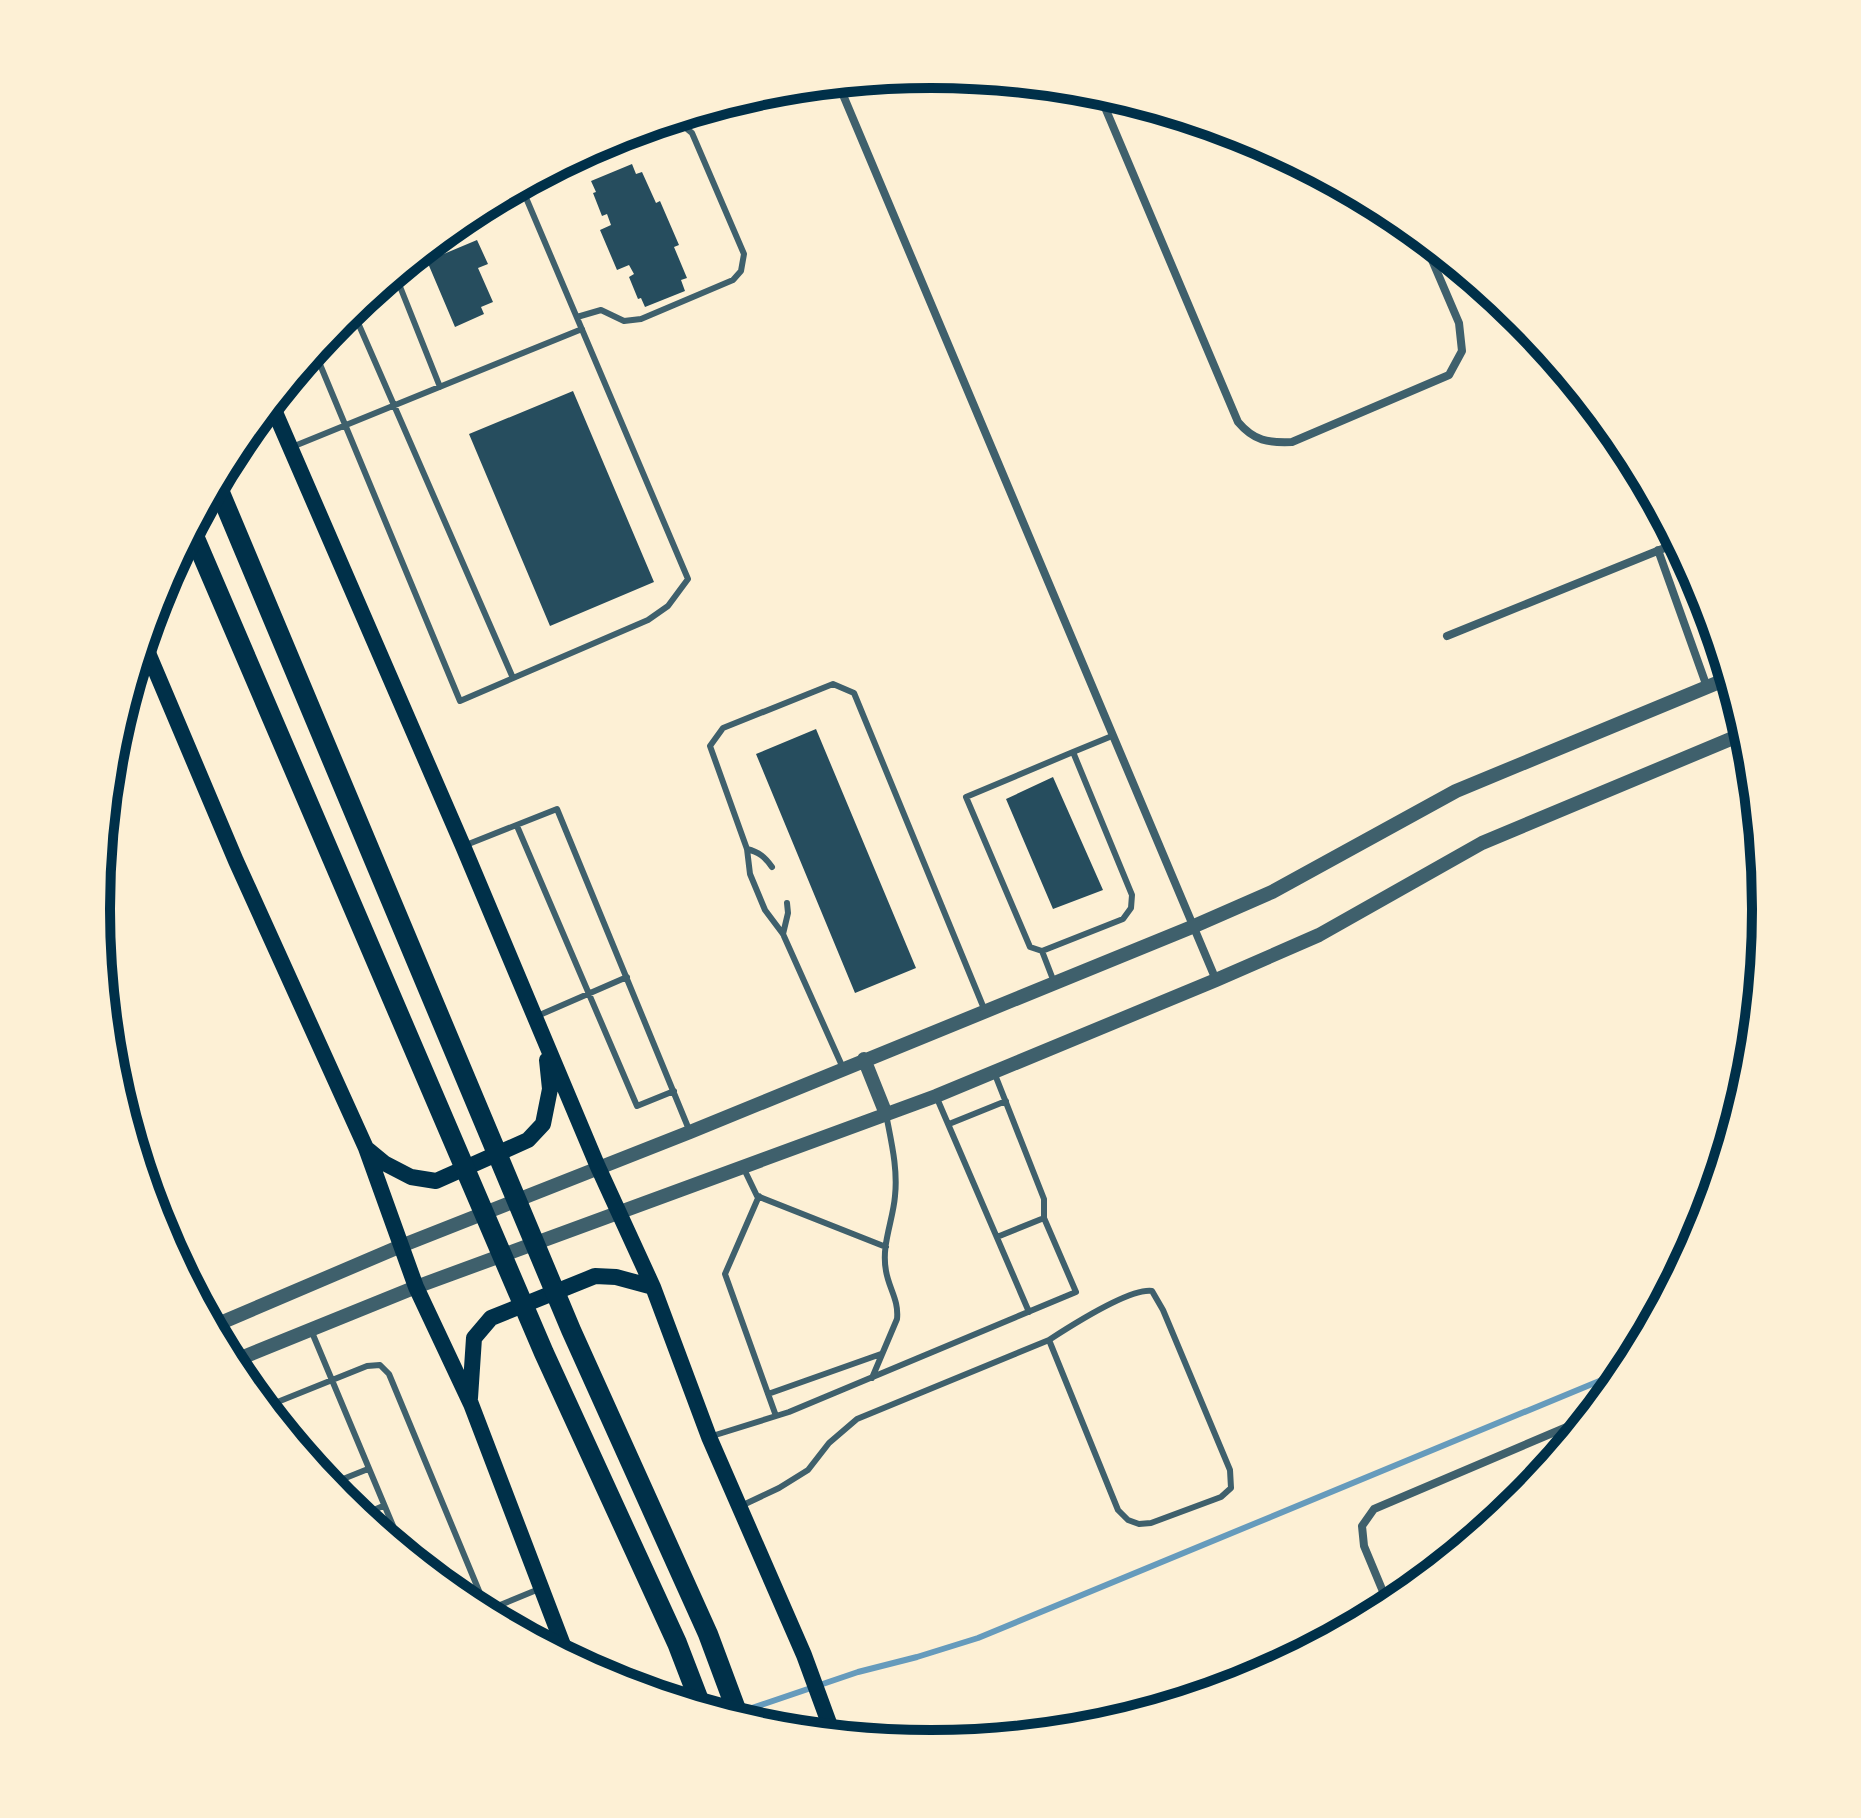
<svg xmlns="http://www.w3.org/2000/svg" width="1861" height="1818" font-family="'Work Sans',sans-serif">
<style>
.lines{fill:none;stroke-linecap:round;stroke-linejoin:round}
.stream{stroke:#669bbc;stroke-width:6}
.building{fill:#264d5e}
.service{stroke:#3f606c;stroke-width:6}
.minor{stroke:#3f606c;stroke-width:8}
.tertiary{stroke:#3f606c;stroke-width:14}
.secondary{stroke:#003049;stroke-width:16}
.motorway{stroke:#003049;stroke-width:20}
.rim{fill:none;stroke:#003049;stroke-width:10}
</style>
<rect width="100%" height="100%" fill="#fdf0d5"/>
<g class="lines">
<path class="stream" d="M743 1711 858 1672 917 1657 978 1638 1626 1370"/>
</g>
<path class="building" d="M632 164 636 174 642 172 656 203 660 201 679 245 674 247 687 278 681 280 685 291 645 307 641 298 638 299 629 277 634 274 629 265 617 270 600 230 611 225 607 214 602 216 593 193 596 192 591 181Z
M477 240 488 264 478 268 493 302 481 307 484 314 455 327 427 261Z
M573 391 654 582 550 626 469 434Z
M816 729 916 968 855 993 756 754Z
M1053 777 1103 890 1053 909 1006 799Z"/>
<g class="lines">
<path class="service" d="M528 182 643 129C662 122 676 118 692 133L744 254 741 271 733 280 641 319 624 321 601 310 577 317
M395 274 440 387
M352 309 513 678
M314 350 460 701 648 620 668 606 688 579 521 186
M292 447 582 329
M517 826 637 1106 674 1091
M466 845 557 809 690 1132
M747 849C759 852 765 857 772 867
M783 934 788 913 787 903
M1042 951 1030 947 966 797 1073 752
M1054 982 1042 951 1123 919 1131 908 1132 895 1073 752 1112 736
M535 1017 627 977
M843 1068 783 934 765 910 750 874 747 849 710 746 723 728 833 684 854 693 985 1011
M936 1096 1029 1312
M949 1124 1006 1101
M744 1169 757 1196 886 1247
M759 1196 725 1274 776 1416
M997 1237 1044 1218
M311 1330 404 1552
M872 1378 897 1319C899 1300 889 1289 886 1271 881 1245 893 1221 895 1196 898 1168 891 1141 886 1114
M768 1394 881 1354
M265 1407 367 1366 380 1365 389 1374 489 1615
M709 1437 789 1412 1076 1292 1044 1218V1199L994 1072
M328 1485 368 1469
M743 1505 779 1488 808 1470 829 1443 857 1419 1049 1340 1118 1510 1128 1520 1139 1524 1151 1523 1221 1497 1231 1488 1230 1470 1163 1310 1152 1291C1130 1288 1069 1327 1049 1340
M360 1516 383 1506
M483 1612 539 1589"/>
<path class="minor" d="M838 83 1216 980
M1098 91 1238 422C1254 441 1268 443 1292 442L1449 375 1462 351 1459 323 1423 239
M1658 550 1707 687
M1447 636 1677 543
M1389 1606 1364 1546 1362 1526 1374 1509 1588 1418"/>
<path class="tertiary" d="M864 1059 886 1114
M211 1327 401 1246 690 1132 1192 927 1272 892 1456 791 1729 678
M231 1362 416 1287 936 1096 1216 980 1319 935 1482 843 1745 733"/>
<path class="secondary" d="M271 403 463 846 598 1167 653 1287 709 1437 804 1655 833 1734
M143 641 236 861 366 1148 416 1287 471 1404 568 1658
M367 1149 384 1163 411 1177 436 1181 528 1140 543 1124 550 1089 547 1060
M470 1398 474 1338 491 1318 595 1276 616 1277 653 1287"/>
<path class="motorway" d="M216 483 571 1330 708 1634 740 1720
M191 529 544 1353 677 1643 702 1708"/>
</g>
<path d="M0 0H1861V1818H0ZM110 909a821 821 0 1 1 1642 0a821 821 0 1 1-1642 0Z" fill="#fdf0d5" fill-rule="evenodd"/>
<path class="rim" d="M110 909a821 821 0 1 1 1642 0a821 821 0 1 1-1642 0Z"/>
</svg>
